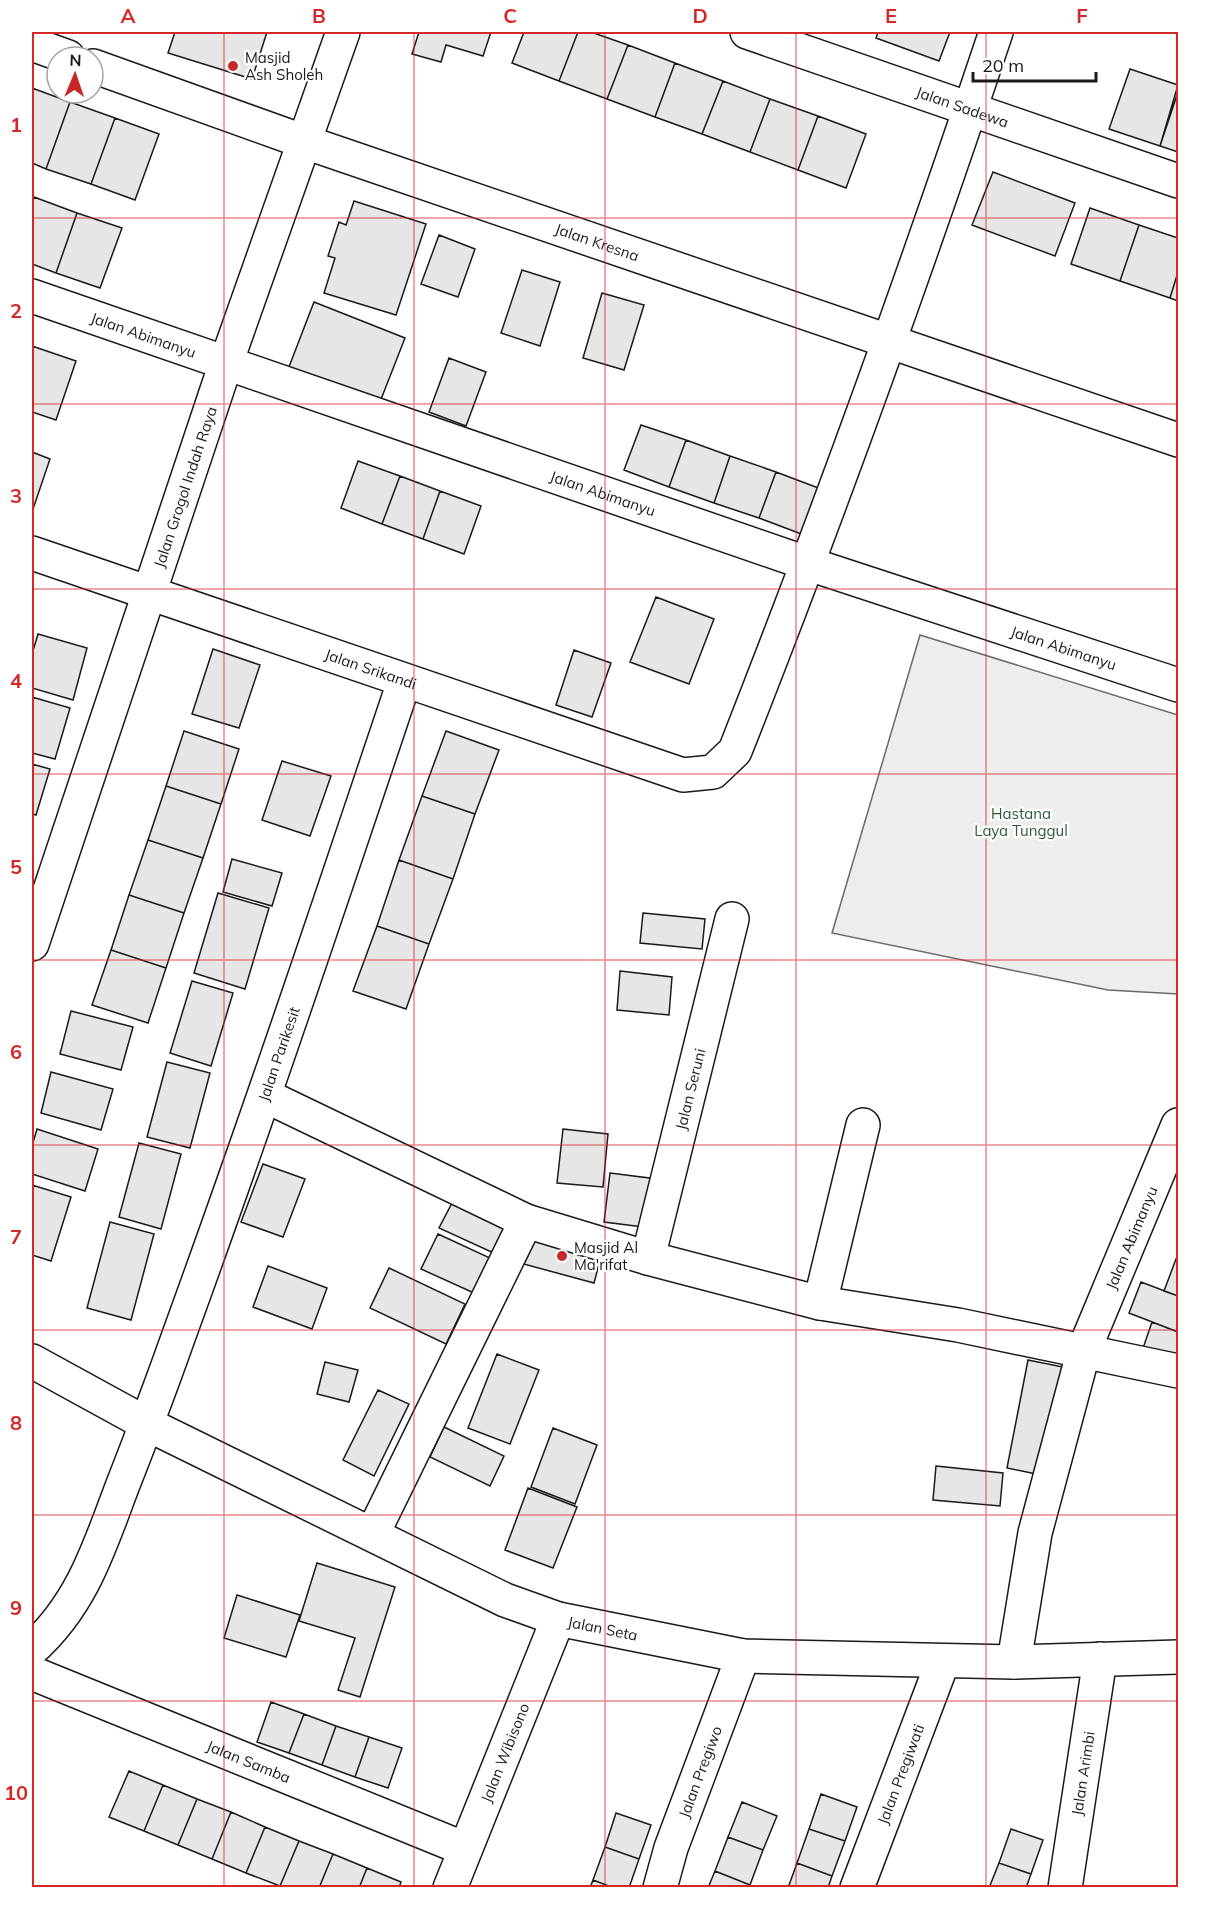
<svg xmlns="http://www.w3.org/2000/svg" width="1210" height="1919" font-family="Mulish,sans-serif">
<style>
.green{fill:#ededed;stroke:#6a6a6a;stroke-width:1.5}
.building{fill:#e6e6e6;stroke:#1a1a1a;stroke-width:1.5}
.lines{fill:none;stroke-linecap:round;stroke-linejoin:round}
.minor-casing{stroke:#1a1a1a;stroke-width:36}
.minor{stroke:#fff;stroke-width:33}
.grid{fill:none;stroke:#d62828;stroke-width:1.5;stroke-opacity:0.55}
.poi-dot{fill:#c62828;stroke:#fff;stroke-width:2}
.labels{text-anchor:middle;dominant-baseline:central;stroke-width:4.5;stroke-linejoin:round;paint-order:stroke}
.poi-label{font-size:15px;fill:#1a1a1a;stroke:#fff;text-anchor:start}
.street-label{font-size:15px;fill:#1a1a1a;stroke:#fff}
.park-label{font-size:15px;fill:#2b5a34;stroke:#fff}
.neatline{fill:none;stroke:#d62828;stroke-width:2}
.grid-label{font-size:20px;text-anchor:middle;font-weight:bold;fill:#d62828}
</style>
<rect width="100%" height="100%" fill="#fff"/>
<path class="green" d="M920 635 1178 715V994L1108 990 832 933Z"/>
<path class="building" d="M175 32H267L252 79 168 53Z
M419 32H491L483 56 446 45 441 62 412 54Z
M524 32H578L559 81 512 63Z
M578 32H591L628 45 607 99 559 81Z
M878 32H950L939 61 876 38Z
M628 45 675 63 655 117 607 99Z
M675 63 723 81 702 134 655 117Z
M1130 69 1178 85 1160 146 1109 129Z
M723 81 770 99 750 152 702 134Z
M32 88 70 102 46 169 32 163Z
M1178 92V152L1160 146Z
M770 99 818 116 798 170 750 152Z
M70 102 115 118 91 184 46 169Z
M818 116 866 134 846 188 798 170Z
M115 118 159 134 135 200 91 184Z
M993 172 1075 203 1055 256 972 225Z
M34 197 77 213 56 273 32 264V204Z
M354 201 426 224 396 315 324 293 335 258 328 256 339 222 346 225Z
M1090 208 1139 225 1120 281 1071 264Z
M77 213 122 228 100 288 56 273Z
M1139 225 1178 238V272L1170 298 1120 281Z
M439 235 475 249 458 297 421 284Z
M522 270 560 282 540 346 501 333Z
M1178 272V301L1170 298Z
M602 293 644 305 624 370 583 358Z
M314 302 405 338 378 407 287 372Z
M32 346 76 361 56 420 32 412Z
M449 358 486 372 466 426 429 412Z
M641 425 686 440 669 487 624 470Z
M686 440 730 456 714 503 669 487Z
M32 452 50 459 32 512Z
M730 456 776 472 759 518 714 503Z
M358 461 400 476 382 524 341 508Z
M776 472 821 489 804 535 759 518Z
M400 476 440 491 423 539 382 524Z
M440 491 481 506 464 554 423 539Z
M656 597 714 619 689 684 630 662Z
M38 634 87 648 73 700 32 688V654Z
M213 649 260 665 239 728 192 714Z
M574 650 611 663 592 717 556 705Z
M32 697 70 708 55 759 32 753Z
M184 731 239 749 221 804 166 786Z
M446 731 499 750 475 814 422 796Z
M282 761 331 776 310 836 262 820Z
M32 764 50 769 36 815 32 814Z
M166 786 221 804 203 858 148 840Z
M422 796 475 814 453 879 399 860Z
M148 840 203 858 184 913 129 895Z
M232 859 282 873 272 906 223 892Z
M399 860 453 879 429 944 377 926Z
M218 893 269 908 245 989 194 973Z
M129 895 184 913 166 968 111 950Z
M643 913 705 919 702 949 640 943Z
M377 926 429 944 406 1009 353 991Z
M111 950 166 968 148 1023 92 1005Z
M620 971 672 977 669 1015 617 1010Z
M192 981 233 993 211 1066 170 1053Z
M71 1011 133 1027 121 1070 60 1054Z
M167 1062 210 1073 190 1148 147 1137Z
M51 1072 113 1089 101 1130 41 1113Z
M37 1129 98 1149 85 1191 32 1174V1146Z
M563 1129 608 1134 603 1187 557 1183Z
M139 1143 181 1154 161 1229 119 1217Z
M263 1164 305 1179 283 1237 241 1222Z
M610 1173 657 1179 651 1228 604 1222Z
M32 1185 71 1197 51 1261 32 1255Z
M452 1203 510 1230 498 1255 439 1228Z
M110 1222 154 1234 131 1320 87 1308Z
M529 1228 603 1249 594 1283 520 1263Z
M438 1234 490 1258 474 1293 421 1269Z
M1176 1259 1178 1260V1296L1164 1291Z
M268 1266 327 1288 312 1329 253 1307Z
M389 1268 465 1304 446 1344 370 1308Z
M1141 1282 1178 1296V1332L1129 1313Z
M1152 1322 1178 1332V1367L1141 1354Z
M497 1354 539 1370 510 1444 468 1428Z
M1028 1360 1063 1367 1041 1475 1007 1468Z
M325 1362 358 1370 349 1402 317 1394Z
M378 1390 409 1404 374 1476 343 1460Z
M444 1427 504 1456 490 1486 430 1457Z
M553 1428 597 1445 575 1504 531 1487Z
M936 1466 1003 1473 1000 1506 933 1500Z
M528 1488 577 1507 553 1568 505 1550Z
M317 1563 395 1587 360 1697 338 1690 355 1638 299 1621Z
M237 1595 300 1615 286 1657 224 1638Z
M271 1702 304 1714 289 1753 257 1742Z
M304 1714 336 1726 322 1765 289 1753Z
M336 1726 369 1737 355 1777 322 1765Z
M369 1737 402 1748 388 1788 355 1777Z
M129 1771 163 1785 144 1831 109 1817Z
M163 1785 197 1799 178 1845 144 1831Z
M821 1794 857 1807 845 1841 809 1829Z
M197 1799 231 1812 212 1859 178 1845Z
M742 1802 777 1816 763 1850 728 1837Z
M231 1812 265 1827 246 1873 212 1859Z
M616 1813 651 1825 639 1859 605 1847Z
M265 1827 299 1841 280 1886 246 1873Z
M809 1829 845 1841 832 1876 797 1863Z
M1011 1829 1043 1840 1031 1874 999 1863Z
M728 1837 763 1850 750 1885 715 1871Z
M299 1841 333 1854 319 1888 280 1886Z
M605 1847 639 1859 629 1888H614L593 1880Z
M333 1854 367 1868 359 1888H319Z
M797 1863 832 1876 828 1888H788Z
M999 1863 1031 1874 1026 1888H989Z
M367 1868 401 1882 399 1888H359Z
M715 1871 750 1885 749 1888H708Z
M593 1880 614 1888H590Z"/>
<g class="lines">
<g class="minor-casing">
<g id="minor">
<path id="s1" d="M747 32 1178 181"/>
<path d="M32 44 68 57"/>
<path id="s2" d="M93 66 305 142 1178 440"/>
<path id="s3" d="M32 296 809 564 1178 685"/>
<path id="s4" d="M32 553 683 775 713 772 735 751C829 513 915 274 996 32"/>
<path id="s5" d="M32 944 226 363 343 32"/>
<path d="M266 1096 526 1221"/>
<path id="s6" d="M648 1258 732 919"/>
<path d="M820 1303 863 1125"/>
<path id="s7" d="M32 1361 147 1424 505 1600 558 1619 743 1656 1014 1662 1178 1657"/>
<path d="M373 1533 526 1221 648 1258 820 1303 958 1325 1178 1371"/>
<path id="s8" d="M32 1649C82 1604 99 1548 122 1487 142 1436 161 1386 179 1335 258 1118 331 900 404 682"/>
<path id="s9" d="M1014 1662 1035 1533 1084 1350 1178 1125"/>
<path id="s10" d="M32 1673 465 1849"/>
<path id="s11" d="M450 1888 558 1619"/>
<path id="s12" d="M660 1888 671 1848 743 1656"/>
<path id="s13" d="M857 1888 943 1661"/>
<path id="s14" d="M1065 1888 1100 1659"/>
</g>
</g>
<use href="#minor" class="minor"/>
</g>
<path class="grid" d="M224 32V1888M414 32V1888M605 32V1888M796 32V1888M986 32V1888M32 218H1178M32 404H1178M32 589H1178M32 774H1178M32 960H1178M32 1145H1178M32 1330H1178M32 1515H1178M32 1701H1178"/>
<g class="poi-dot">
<circle cx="233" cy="66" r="6"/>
<circle cx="562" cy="1256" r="6"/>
</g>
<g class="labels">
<g class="poi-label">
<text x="245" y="57">Masjid<tspan x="245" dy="17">Ash Sholeh</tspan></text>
<text x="574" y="1247">Masjid Al<tspan x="574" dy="17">Ma'rifat</tspan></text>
</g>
<g class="street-label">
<text stroke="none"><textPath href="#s1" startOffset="228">Jalan Sadewa</textPath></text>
<text stroke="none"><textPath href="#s2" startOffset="534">Jalan Kresna</textPath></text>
<text stroke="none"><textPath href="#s3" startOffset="118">Jalan Abimanyu</textPath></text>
<text stroke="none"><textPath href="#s5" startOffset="482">Jalan Grogol Indah Raya</textPath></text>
<text stroke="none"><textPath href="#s3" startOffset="604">Jalan Abimanyu</textPath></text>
<text stroke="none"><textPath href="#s3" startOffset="1090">Jalan Abimanyu</textPath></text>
<text stroke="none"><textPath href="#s4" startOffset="358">Jalan Srikandi</textPath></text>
<text stroke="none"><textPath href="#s8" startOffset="648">Jalan Parikesit</textPath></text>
<text stroke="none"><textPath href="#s6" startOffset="174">Jalan Seruni</textPath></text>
<text stroke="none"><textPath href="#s9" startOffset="442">Jalan Abimanyu</textPath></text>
<text stroke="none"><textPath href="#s7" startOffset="632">Jalan Seta</textPath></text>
<text stroke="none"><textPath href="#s11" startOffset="146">Jalan Wibisono</textPath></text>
<text stroke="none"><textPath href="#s10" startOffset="234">Jalan Samba</textPath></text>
<text stroke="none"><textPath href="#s12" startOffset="123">Jalan Pregiwo</textPath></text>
<text stroke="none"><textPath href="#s14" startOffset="116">Jalan Arimbi</textPath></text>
<text stroke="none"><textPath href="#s13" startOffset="122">Jalan Pregiwati</textPath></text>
</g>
<g class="park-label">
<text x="1021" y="813">Hastana<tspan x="1021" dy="17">Laya Tunggul</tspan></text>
</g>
</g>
<rect width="1210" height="1919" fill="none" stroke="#ffffff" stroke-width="66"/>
<g transform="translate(75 75) rotate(2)"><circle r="28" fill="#ffffff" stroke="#a3a3a3" stroke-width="1.5"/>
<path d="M0-4.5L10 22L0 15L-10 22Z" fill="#c62828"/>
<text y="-9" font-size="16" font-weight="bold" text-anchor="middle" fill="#1a1a1a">N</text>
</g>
<path d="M973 72v9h123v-9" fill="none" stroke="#1a1a1a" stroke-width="3"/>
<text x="982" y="72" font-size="18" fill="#1a1a1a" stroke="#ffffff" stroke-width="4.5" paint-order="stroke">20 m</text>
<rect x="33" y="33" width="1144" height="1853" class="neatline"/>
<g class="grid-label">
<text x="128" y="23">A</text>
<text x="319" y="23">B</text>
<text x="510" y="23">C</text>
<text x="700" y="23">D</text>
<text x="891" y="23">E</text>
<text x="1082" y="23">F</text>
<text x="16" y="132">1</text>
<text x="16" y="318">2</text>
<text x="16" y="503">3</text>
<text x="16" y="688">4</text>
<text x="16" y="874">5</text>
<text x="16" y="1059">6</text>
<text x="16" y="1244">7</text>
<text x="16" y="1430">8</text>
<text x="16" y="1615">9</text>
<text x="16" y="1800">10</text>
</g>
</svg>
